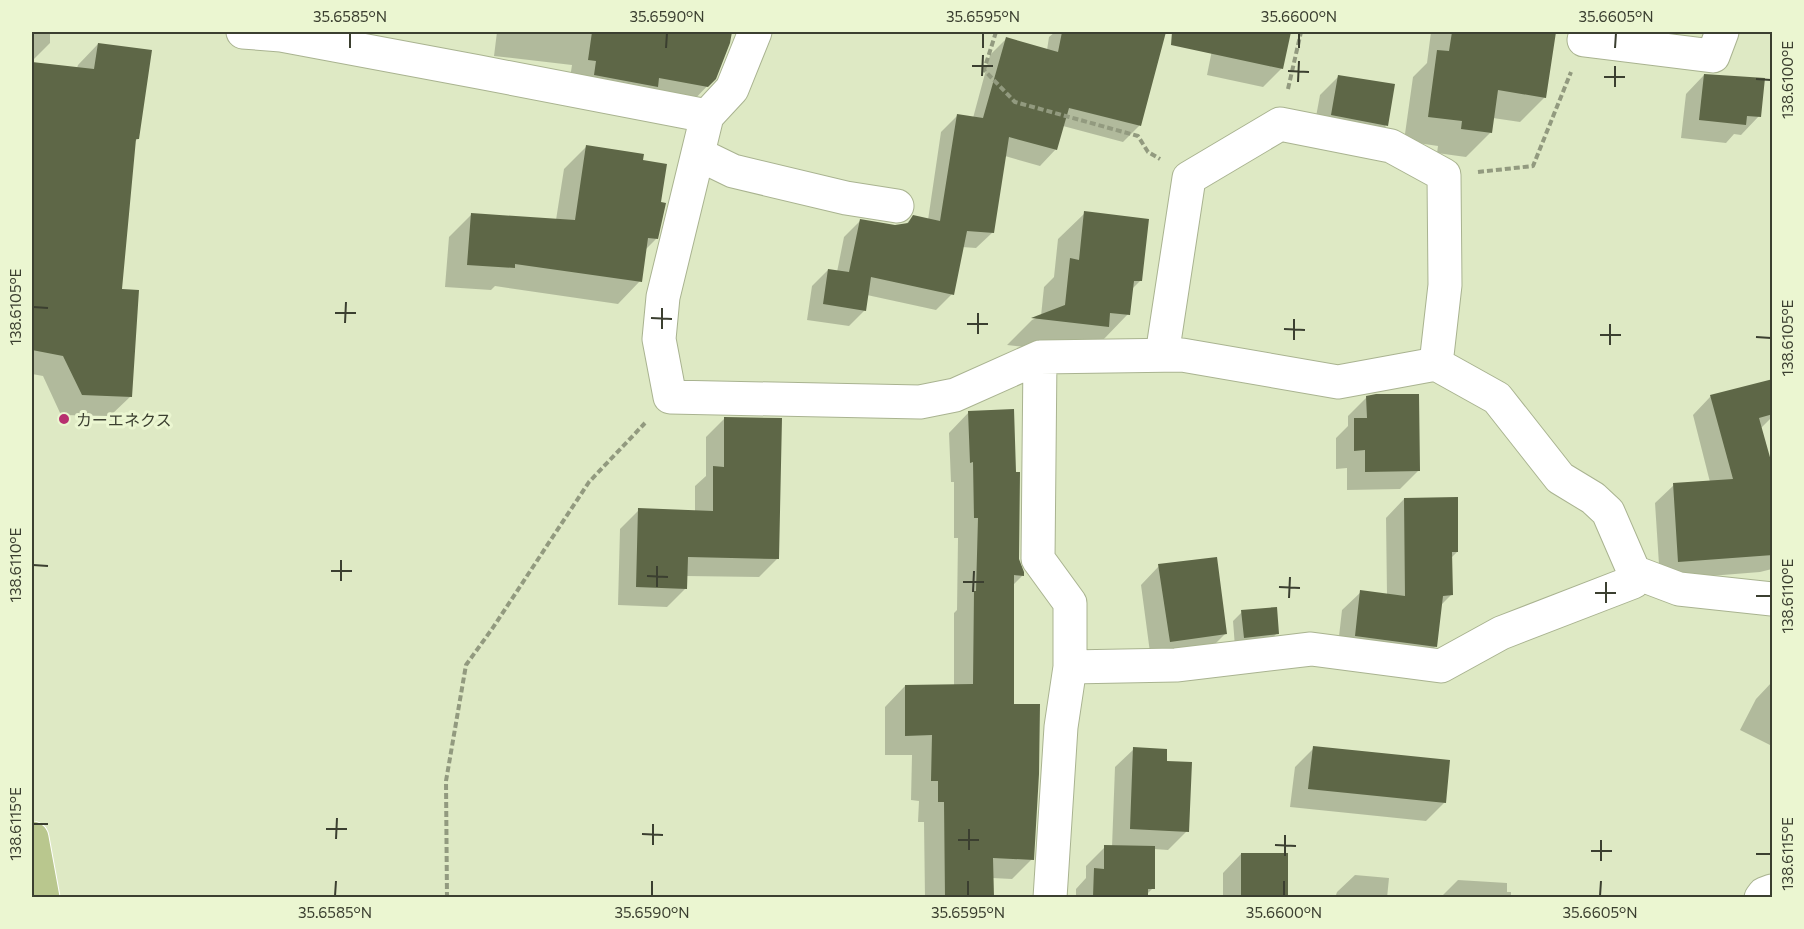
<svg xmlns="http://www.w3.org/2000/svg" width="1804" height="929" font-family="Commissioner,'Noto Sans JP',sans-serif">
<style>
.shadow{fill:#0003}
.building{fill:#5e6747}
.lines{fill:none;stroke-linecap:round;stroke-linejoin:round}
.minor-casing{stroke:#a9b390;stroke-width:35}
.major-casing{stroke:#fff;stroke-width:35}
.path{stroke:#929a7f;stroke-width:4;stroke-dasharray:6 3;stroke-linecap:butt}
.minor{stroke:#fff;stroke-width:33}
.major{stroke:#b9c78e;stroke-width:33}
.ticks{fill:none;stroke:#3b3f30;stroke-width:2}
.poi-dot{fill:#b72f6f;stroke:#ebf6d1;stroke-width:2}
.labels{text-anchor:middle;dominant-baseline:central;stroke-width:6;stroke-linejoin:round;paint-order:stroke}
.poi-label{font-size:16px;fill:#3b3f30;stroke:#ebf6d1;text-anchor:start}
.neatline{fill:none;stroke:#3b3f30;stroke-width:2}
.ticks-label{font-size:15px;text-anchor:middle;fill:#3b3f30}
</style>
<rect width="100%" height="100%" fill="#dee9c4"/>
<path class="shadow" d="M32 32H50V43L34 59V63L77 68 78 65 98 44 138 139 134 142 120 290 131 396 110 416 61 415 43 376 32 374Z
M497 32H731L729 42 715 78 689 105 570 78 572 65 494 56Z
M1055 32H1164L1139 126 1123 142 1063 126 1056 149 1040 166 1005 156 993 232 976 248 962 247 952 294 936 310 867 295 865 310 849 326 807 320 812 286 828 270 837 272 844 237 860 221 895 226 906 224 913 217 928 220 941 132 957 116 973 118 990 55 1006 39 1047 50 1049 37Z
M1219 32H1290L1282 68 1263 87 1207 75 1215 35Z
M1431 32H1505L1504 36 1545 97 1520 122 1493 118 1491 132 1466 157 1437 153 1438 146 1404 141 1413 77 1427 63Z
M1704 75 1759 116 1741 135 1734 134 1726 143 1681 138 1686 94Z
M1338 77 1386 126 1368 144 1313 133 1320 95Z
M587 146 656 239 645 250 640 281 618 304 495 286 491 290 445 287 449 237 471 215 556 220 564 169Z
M1085 213 1140 281 1132 289 1128 314 1102 341 1081 353 1007 345 1032 320 1041 316 1044 287 1054 277 1058 239Z
M1772 392V417L1761 428 1772 474V569L1760 572 1660 580 1655 503 1674 485 1710 482 1693 415 1711 396Z
M1367 397 1418 471 1400 489 1347 490V468L1336 469V438L1348 426V416Z
M969 412 1023 575 1013 585V705L1032 859 1012 879 992 878V898H925L924 822H918L919 801 911 800 912 755H885V707L905 686H954V613L957 610 958 538H954V482H951L949 433Z
M725 418 778 558 759 577 686 576V588L667 607 618 605 620 529 639 510 695 512V486L706 476V437Z
M1404 499 1457 552 1451 558V595L1441 605 1436 646 1417 664 1337 654 1342 610 1361 592 1387 595 1386 518Z
M1159 566 1226 633 1207 652 1151 660 1141 585Z
M1242 612 1277 633 1268 643 1235 647 1233 621Z
M1772 682V746L1740 730 1756 699Z
M1314 748 1445 802 1426 821 1290 807 1295 767Z
M1134 749 1165 763 1187 831 1168 850 1154 849 1153 888 1147 894V898H1076V889L1086 878V866L1105 847H1112L1115 767Z
M1241 854H1287V898H1223V873Z
M1355 875 1389 878 1387 898H1335L1337 892Z
M1458 880 1507 883V892H1511V895L1550 898H1440Z"/>
<path class="building" d="M592 32H732L730 43 716 79 708 87 659 78 658 87 594 75 596 61 588 60Z
M1062 32H1166L1141 126 1069 108 1057 150 1009 137 994 233 967 231 954 295 871 277 866 311 823 304 828 269 849 272 860 219 895 225 908 223 913 215 940 221 957 114 983 118 1006 37 1058 52Z
M1172 32H1291L1283 69 1171 45Z
M1452 32H1556L1546 98 1498 90 1492 133 1461 129 1462 121 1428 117 1437 50 1449 51Z
M98 43 152 50 139 139H136L122 289 139 290 132 397 82 395 63 356 32 350V62L94 69Z
M1704 74 1765 78 1761 117 1747 116 1746 125 1699 120Z
M1338 75 1395 84 1388 126 1331 115Z
M586 145 644 154 643 160 667 164 661 202 666 203 658 239 648 238 642 282 515 264V268L467 265 471 213 575 220Z
M1084 211 1149 219 1142 281H1134L1130 315 1110 313 1109 327 1031 318 1065 305 1070 258 1079 260Z
M1773 379V414L1759 418 1773 468V555L1678 562 1673 483 1733 479 1710 395Z
M1376 394H1419L1420 471 1365 472V450L1354 451V418H1367L1366 396Z
M1014 409 1016 472H1020L1019 559 1024 572V576L1014 575V704H1040L1039 774 1034 860 993 858 994 897H945L944 802H938V781H931L932 735 905 736V685L973 684 974 591H976L978 518H974L973 462 970 463 968 411Z
M724 417 782 418 779 559 688 557 687 589 636 587 638 508 713 511V466L724 467Z
M1458 497V552H1452L1453 595 1443 596 1437 647 1355 636 1360 590 1405 596 1404 498Z
M1217 557 1227 634 1170 642 1158 564Z
M1277 607 1279 634 1244 638 1241 610Z
M1313 746 1450 760 1446 803 1308 789Z
M1133 747 1167 749V761L1192 762 1189 832 1130 829Z
M1104 845 1155 846V889H1148V897H1093L1094 868 1104 869Z
M1241 853H1288V897H1241Z"/>
<g class="lines">
<g class="minor-casing">
<path id="minor" d="M243 32 281 35 479 72 707 116
M755 32 732 89 707 116 663 297 659 339 670 397 920 402 955 395 1040 357 1182 355 1338 382 1436 364 1497 398 1560 478 1593 498 1608 512 1634 572 1679 589 1772 599
M1584 40 1713 56 1722 32
M698 154 733 171 846 198 897 206
M1162 355 1189 178 1280 124 1391 146 1444 175 1445 285 1436 364
M1040 357 1038 559 1070 603V667L1061 727 1050 898
M1070 667 1176 665 1311 649 1441 666 1501 633 1633 582 1634 572
M1761 898 1764 894 1772 891"/>
</g>
<g class="major-casing">
<path id="major" d="M32 838 43 898"/>
</g>
<path class="path" d="M996 32 984 70 1015 102 1138 136 1148 152 1160 159
M1288 89 1301 32
M1478 172 1533 166 1571 72
M447 898 446 781 466 665 492 629 589 482 645 423"/>
<use href="#minor" class="minor"/>
<use href="#major" class="major"/>
</g>
<path class="ticks" d="M350 48V33M666 48 667 33M983 48V33M1299 48V33M1615 48 1616 33M972 66H993M1288 71 1309 72M982 76 983 55M1604 77H1625M1756 79 1771 80M1298 82 1299 61M1615 87V66M33 307 48 308M335 313H356M651 318 672 319M345 323 346 302M967 324H988M662 329V308M1284 329 1305 330M978 334V313M1600 335H1621M1756 337 1771 338M1294 340V319M1610 345V324M33 565 48 566M331 571H352M647 576 668 577M341 581V560M963 582H984M657 587V566M1279 587 1300 588M973 592 974 571M1595 593H1616M1756 596H1771M1289 598 1290 577M1606 603V582M33 824H48M326 829H347M642 834 663 835M336 839 337 818M958 840H979M653 845V824M1275 845 1296 846M969 850V829M1591 851H1612M1756 854H1771M1285 856V835M1601 861V840M335 896 336 881M652 896V881M968 896V881M1284 896V881M1600 896 1601 881"/>
<circle class="poi-dot" cx="64" cy="419" r="6"/>
<g class="labels">
<g class="poi-label">
<text x="76" y="419">カーエネクス</text>
</g>
</g>
<rect width="1804" height="929" fill="none" stroke="#ebf6d1" stroke-width="66"/>
<rect x="33" y="33" width="1738" height="863" class="neatline"/>
<g class="ticks-label">
<text x="350" y="22">35.6585°N</text>
<text x="667" y="22">35.6590°N</text>
<text x="983" y="22">35.6595°N</text>
<text x="1299" y="22">35.6600°N</text>
<text x="1616" y="22">35.6605°N</text>
<text transform="translate(1788 80) rotate(-90)" y="5">138.6100°E</text>
<text transform="translate(16 307) rotate(-90)" y="5">138.6105°E</text>
<text transform="translate(1788 338) rotate(-90)" y="5">138.6105°E</text>
<text transform="translate(16 565) rotate(-90)" y="5">138.6110°E</text>
<text transform="translate(1788 596) rotate(-90)" y="5">138.6110°E</text>
<text transform="translate(16 824) rotate(-90)" y="5">138.6115°E</text>
<text transform="translate(1788 854) rotate(-90)" y="5">138.6115°E</text>
<text x="335" y="918">35.6585°N</text>
<text x="652" y="918">35.6590°N</text>
<text x="968" y="918">35.6595°N</text>
<text x="1284" y="918">35.6600°N</text>
<text x="1600" y="918">35.6605°N</text>
</g>
</svg>
